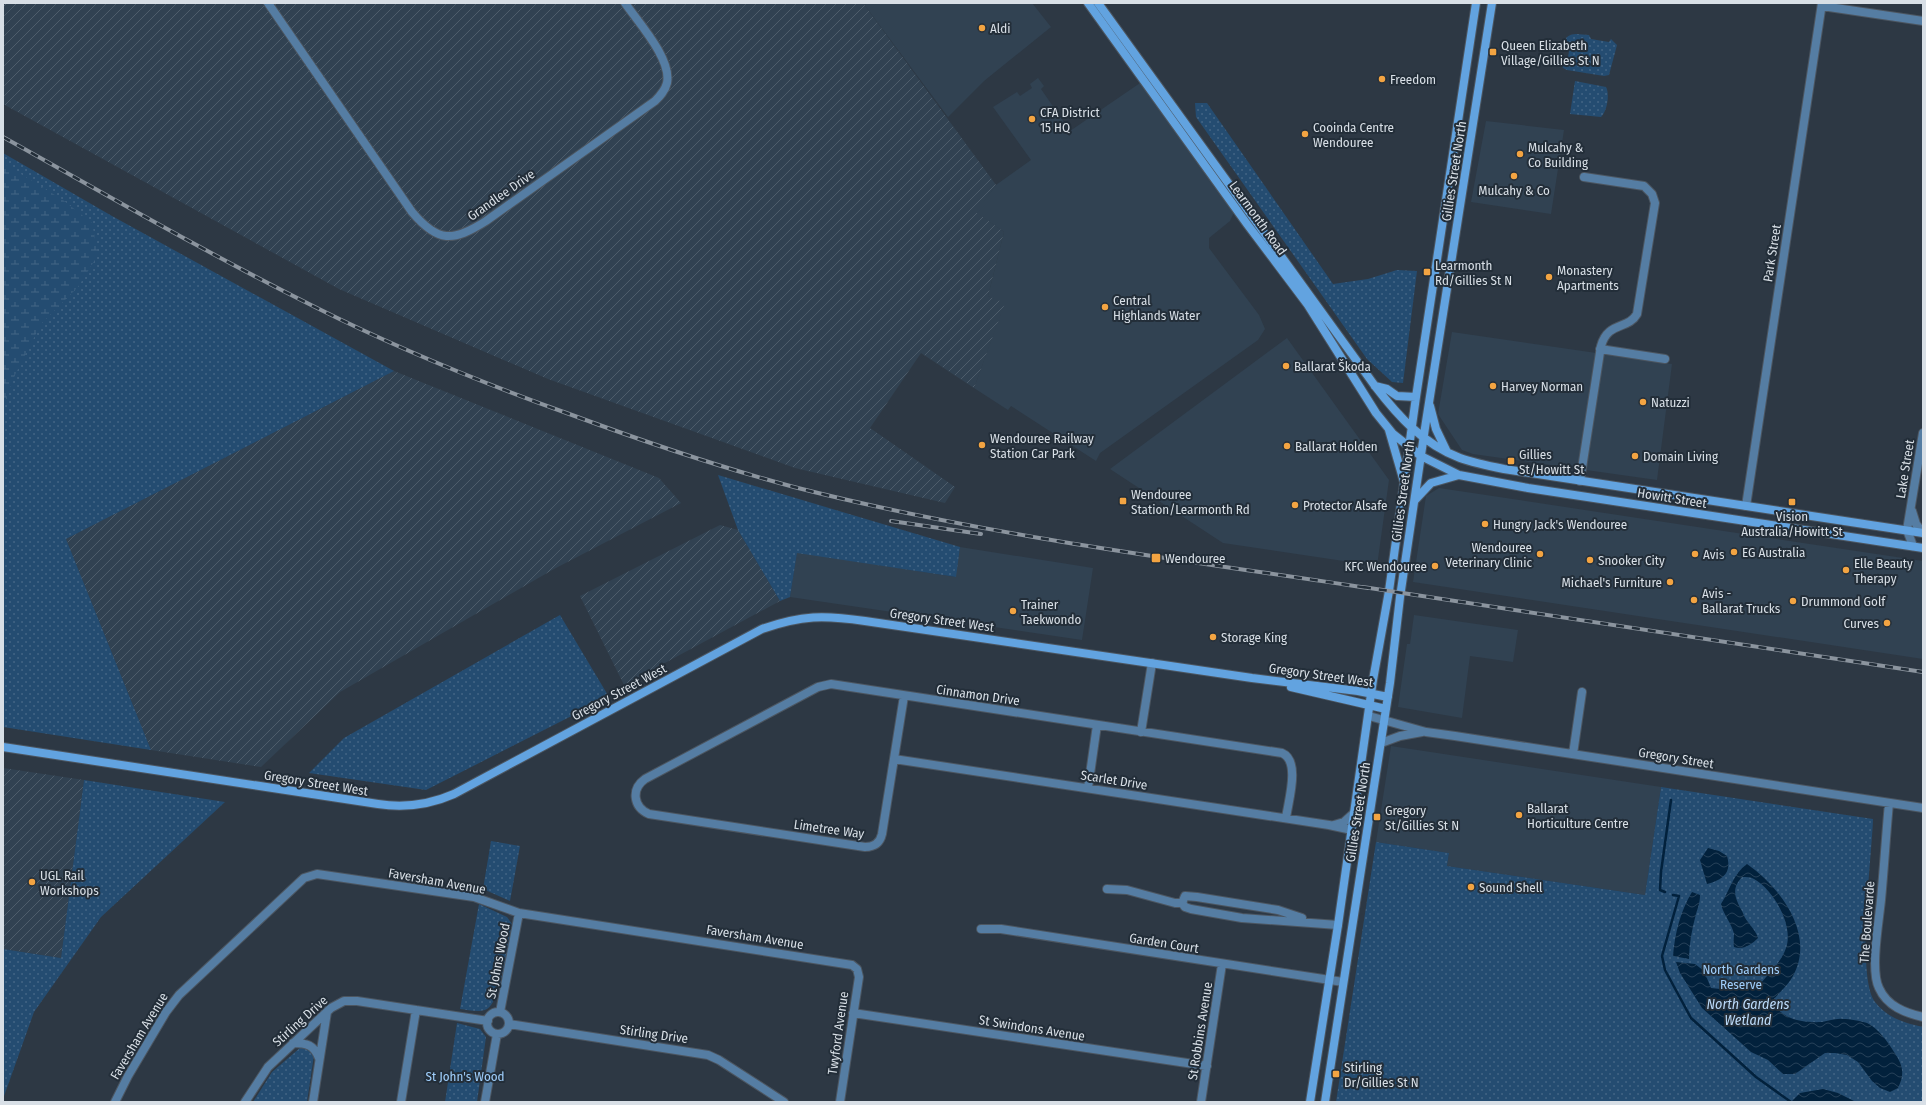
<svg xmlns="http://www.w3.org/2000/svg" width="1926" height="1105" font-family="'Fira Sans Condensed',sans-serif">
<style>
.built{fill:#314252}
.industrial{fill:url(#industrial-furrows)}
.grass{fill:url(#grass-dots)}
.wetland{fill:url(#wetland-marsh)}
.water{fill:url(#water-waves)}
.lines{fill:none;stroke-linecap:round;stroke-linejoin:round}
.stream{stroke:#02213c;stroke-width:2.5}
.street-casing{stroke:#4c5661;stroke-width:10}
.secondary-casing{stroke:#4c5661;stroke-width:10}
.street{stroke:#557da3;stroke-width:8}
.secondary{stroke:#62a3e0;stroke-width:8}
.rail-casing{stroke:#8b949e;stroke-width:4}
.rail{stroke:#232e39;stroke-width:2.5;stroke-dasharray:8;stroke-linecap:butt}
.poi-dot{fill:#f3a442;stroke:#232e39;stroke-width:1.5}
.labels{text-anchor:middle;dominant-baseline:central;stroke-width:4;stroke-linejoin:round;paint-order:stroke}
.poi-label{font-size:13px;fill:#d8dfe6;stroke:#232e39;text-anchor:start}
.street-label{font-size:13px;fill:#d8dfe6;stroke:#232e39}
.park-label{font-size:13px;fill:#9fcefb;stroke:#232e39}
.water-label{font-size:14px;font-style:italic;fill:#bcdbfa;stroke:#232e39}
</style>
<defs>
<pattern id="industrial-furrows" width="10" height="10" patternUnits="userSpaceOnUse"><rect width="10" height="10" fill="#314252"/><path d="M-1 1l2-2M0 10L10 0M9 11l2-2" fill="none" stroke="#4e5d6b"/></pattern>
<pattern id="grass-dots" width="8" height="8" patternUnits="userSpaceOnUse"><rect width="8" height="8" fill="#244c71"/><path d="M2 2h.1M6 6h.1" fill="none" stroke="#436585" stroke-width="1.8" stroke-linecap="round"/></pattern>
<pattern id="wetland-marsh" width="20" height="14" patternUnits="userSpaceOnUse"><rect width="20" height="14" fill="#244c71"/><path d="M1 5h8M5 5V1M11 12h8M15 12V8" fill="none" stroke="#436585"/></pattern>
<pattern id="water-waves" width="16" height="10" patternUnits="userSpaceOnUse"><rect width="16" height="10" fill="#02213c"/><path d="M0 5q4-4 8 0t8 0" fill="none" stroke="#264158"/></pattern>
</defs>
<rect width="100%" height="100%" fill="#2d3844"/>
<path class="built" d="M863 3H1032L1051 27 984 81 948 117Z
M1038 78 1044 86 1041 89 1070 131 1143 81 1236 208 1230 221 1209 238V248L1259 315 1265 329 1258 340 1100 453 1096 461 1011 406 1008 410 974 388 1004 304 988 296 1004 232 975 212 996 185 1031 160 993 107 1017 92 1020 96 1032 88 1030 84Z
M1486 121 1564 130 1551 214 1471 202Z
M1452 332 1672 364 1657 480 1473 454 1462 450 1438 414Z
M1287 338 1389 480 1377 566 1223 543 1110 469Z
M1439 488 1923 561V659L1413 582 1426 496Z
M960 547 1093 568 1082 640 790 597 797 552 955 577Z
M1414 615 1518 630 1513 662 1470 656 1462 718 1398 707 1407 644H1410Z
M1391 746 1661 787 1645 895 1447 866 1449 853 1376 842Z"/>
<path class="industrial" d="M3 3H863L996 185 976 212 1004 232 988 296 1005 303 974 388 921 353 870 428 955 487 945 503 795 468 548 379 339 289 3 104Z
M394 371 659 478 681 503 554 569 340 692 261 767 151 750 66 539Z
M720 525 738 530 780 601 624 685 580 596Z
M3 768 84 780 61 958 3 949Z"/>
<path class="grass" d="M1576 34 1589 35 1591 39 1609 42 1611 39 1617 45 1609 75 1604 76 1567 70 1563 68 1561 64H1567L1570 44 1564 43C1565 37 1570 34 1576 34Z
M1575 81 1606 87C1610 94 1607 112 1601 117L1570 114Z
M1195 103H1207L1333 284 1368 279 1397 270 1417 271 1403 383 1392 382 1367 359 1196 117Z
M3 153 112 216 394 371 66 539 151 750 3 727Z
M718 475 960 547 956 577 797 553 790 597 780 601 738 530Z
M560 615 609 697 426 790 309 773 344 738Z
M84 780 225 802 101 917 34 1012 3 1099V949L61 958Z
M1661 787 1873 819C1872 855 1856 977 1875 1002 1887 1018 1905 1023 1923 1027V1102H1336L1376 842 1449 853 1447 866 1645 895Z
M491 841 520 846 510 901 483 889Z
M479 904 507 917 512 924C508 942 502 1000 487 1009 480 1013 468 1010 460 1009Z
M457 1023 480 1029 486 1037 477 1102H445Z
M301 1047 309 1048 314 1055 307 1102H253L272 1072Z"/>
<path class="wetland" d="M3 163 63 200 92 223 98 255 78 287 41 324 15 375 3 407Z"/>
<path class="water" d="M1708 848 1719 851 1727 856C1732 873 1723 880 1707 884L1700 860Z
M1747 864C1780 887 1816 934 1793 976 1788 985 1780 992 1773 1000 1779 1020 1804 1023 1822 1022 1829 1021 1836 1018 1843 1019 1850 1019 1860 1021 1867 1023 1878 1028 1888 1042 1894 1052 1903 1065 1905 1074 1898 1088L1890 1092 1880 1088 1872 1081 1858 1062 1847 1055 1835 1053H1825L1795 1074H1783L1768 1060 1751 1052 1702 1008 1680 973 1676 962 1695 964 1704 971 1711 988 1730 990 1739 986 1761 983C1769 973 1782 961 1786 948 1794 926 1774 890 1754 879 1751 877 1746 877 1742 877 1731 889 1735 898 1742 911 1744 915 1745 919 1748 922 1752 928 1756 931 1758 938 1751 945 1743 950 1734 947 1733 942 1734 938 1734 934 1732 924 1723 914 1721 904 1730 890 1733 874 1747 864Z
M1692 892 1700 895C1700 903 1698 907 1696 914 1692 929 1689 944 1689 959L1673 956C1675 933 1680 912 1692 892Z
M1823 1089 1838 1093 1856 1102H1791L1800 1093Z"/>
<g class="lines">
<path class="stream" d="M1665 892 1660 890 1661 872 1671 800
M1673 895 1679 896 1662 956 1665 970 1691 1018 1756 1077 1791 1102"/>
<g class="street-casing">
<path id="street" d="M268 3 412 212C438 243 453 242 486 221L655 101C660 96 665 91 667 83 672 59 638 22 625 3
M1822 6 1923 21
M1600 349 1665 359
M1580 481 1601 346C1608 321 1628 330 1637 314L1655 203 1652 194 1644 186 1584 177
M1746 506 1822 3
M1912 511 1916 524 1922 532
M1913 546 1907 530 1923 433
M904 696 882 834C880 843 874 847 865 847L649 814C633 807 631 789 645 779L818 687 831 684 1282 753C1301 761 1288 802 1286 818
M1369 716 1426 732 1455 736 1923 808
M1141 732 1152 663
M1381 743 1400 736 1422 732
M1573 754 1582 692
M894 759 1329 825 1352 830
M1088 788 1097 725
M1889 803C1886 835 1884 868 1881 900 1879 921 1870 970 1879 988 1887 1006 1905 1013 1923 1017
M1334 825 1344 822 1354 813
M1107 889 1127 890 1175 903H1182
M1182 903 1185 907 1191 909 1242 918 1338 925
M1182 903 1185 896 1197 897 1278 910 1302 918
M981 929H1001L1343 982
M500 1012 519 913
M487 1023a11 11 0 1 1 22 0a11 11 0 1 1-22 0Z
M853 1013 1207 1066
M509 1024 708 1055 719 1060 784 1102
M293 1043C307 1043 314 1045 319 1058
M115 1102 128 1076 166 1012 179 995 304 878 317 874 474 897 519 913 852 965 857 969 859 977 840 1102
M245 1102 268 1067 331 1008 344 1001H357L488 1021
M313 1102 327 1012
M401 1102 416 1010
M485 1102 497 1034
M1201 1102 1222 964"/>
</g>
<g class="secondary-casing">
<path id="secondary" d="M1088 3 1247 224 1308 305 1376 413 1393 434 1421 456 1459 475 1528 488 1923 548
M1098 3 1375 386C1398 416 1423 444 1460 458 1474 463 1489 466 1504 469L1923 533
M1375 386 1387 389 1397 396 1416 397
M1430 406 1436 429 1447 452
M1389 430 1404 482
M1415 500 1431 483 1459 475
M1291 687 1386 709
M3 747 378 804C404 808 429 805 454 794L762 629C802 615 824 615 865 621L1252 678 1358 691 1388 697
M1310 1102 1338 925 1373 680 1389 591 1416 397 1476 3
M1325 1102 1390 683 1400 597 1425 428 1492 3"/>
</g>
<use href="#street" class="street"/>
<use href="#secondary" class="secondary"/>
<g class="rail-casing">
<path id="rail" d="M3 137C107 195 210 255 317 308 399 349 485 384 572 415 645 442 719 467 794 487 982 535 1176 559 1368 588
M891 521 981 534
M1363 587 1923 672"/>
</g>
<use href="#rail" class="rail"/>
</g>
<g class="poi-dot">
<circle cx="982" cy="28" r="4"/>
<rect x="1489" y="48" width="8" height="8" rx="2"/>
<circle cx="1382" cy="79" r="4"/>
<circle cx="1032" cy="119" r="4"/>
<circle cx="1305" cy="134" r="4"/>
<circle cx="1520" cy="154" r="4"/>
<circle cx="1514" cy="176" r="4"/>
<rect x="1423" y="268" width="8" height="8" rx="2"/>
<circle cx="1549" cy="277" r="4"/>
<circle cx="1105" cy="307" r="4"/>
<circle cx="1286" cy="366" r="4"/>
<circle cx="1493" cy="386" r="4"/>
<circle cx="1643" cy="402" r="4"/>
<circle cx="982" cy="445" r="4"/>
<circle cx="1287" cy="446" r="4"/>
<circle cx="1635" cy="456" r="4"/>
<rect x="1507" y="457" width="8" height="8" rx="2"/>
<rect x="1119" y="497" width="8" height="8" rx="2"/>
<rect x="1788" y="498" width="8" height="8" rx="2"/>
<circle cx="1295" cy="505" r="4"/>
<circle cx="1485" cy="524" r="4"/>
<circle cx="1734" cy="552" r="4"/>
<circle cx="1540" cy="554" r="4"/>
<circle cx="1695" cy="554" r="4"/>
<rect x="1151" y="553" width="10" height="10" rx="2"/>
<circle cx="1590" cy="560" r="4"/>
<circle cx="1435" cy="566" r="4"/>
<circle cx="1846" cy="570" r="4"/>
<circle cx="1670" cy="582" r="4"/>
<circle cx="1694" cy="600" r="4"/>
<circle cx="1793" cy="601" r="4"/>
<circle cx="1013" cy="611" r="4"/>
<circle cx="1887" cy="623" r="4"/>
<circle cx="1213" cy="637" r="4"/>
<circle cx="1519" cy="815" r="4"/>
<rect x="1373" y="813" width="8" height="8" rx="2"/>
<circle cx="32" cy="882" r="4"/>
<circle cx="1471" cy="887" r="4"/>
<rect x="1332" y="1070" width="8" height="8" rx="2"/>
</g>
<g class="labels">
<g class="poi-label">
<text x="990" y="28">Aldi</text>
<text x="1501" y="45">Queen Elizabeth<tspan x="1501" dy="15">Village/Gillies St N</tspan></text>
<text x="1390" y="79">Freedom</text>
<text x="1040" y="112">CFA District<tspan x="1040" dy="15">15 HQ</tspan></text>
<text x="1313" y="127">Cooinda Centre<tspan x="1313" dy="15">Wendouree</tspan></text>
<text x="1528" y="147">Mulcahy &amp;<tspan x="1528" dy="15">Co Building</tspan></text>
<text x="1514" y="190" text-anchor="middle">Mulcahy &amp; Co</text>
<text x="1435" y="265">Learmonth<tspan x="1435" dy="15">Rd/Gillies St N</tspan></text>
<text x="1557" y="270">Monastery<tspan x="1557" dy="15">Apartments</tspan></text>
<text x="1113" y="300">Central<tspan x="1113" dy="15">Highlands Water</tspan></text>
<text x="1294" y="366">Ballarat Škoda</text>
<text x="1501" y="386">Harvey Norman</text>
<text x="1651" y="402">Natuzzi</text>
<text x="990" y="438">Wendouree Railway<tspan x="990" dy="15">Station Car Park</tspan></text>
<text x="1295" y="446">Ballarat Holden</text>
<text x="1519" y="454">Gillies<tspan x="1519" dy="15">St/Howitt St</tspan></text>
<text x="1643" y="456">Domain Living</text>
<text x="1131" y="494">Wendouree<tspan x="1131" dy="15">Station/Learmonth Rd</tspan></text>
<text x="1303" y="505">Protector Alsafe</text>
<text x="1792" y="516" text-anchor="middle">Vision<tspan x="1792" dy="15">Australia/Howitt St</tspan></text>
<text x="1493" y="524">Hungry Jack's Wendouree</text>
<text x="1532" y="547" text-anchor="end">Wendouree<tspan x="1532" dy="15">Veterinary Clinic</tspan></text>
<text x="1742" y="552">EG Australia</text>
<text x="1703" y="554">Avis</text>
<text x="1165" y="558">Wendouree</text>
<text x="1598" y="560">Snooker City</text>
<text x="1854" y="563">Elle Beauty<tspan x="1854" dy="15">Therapy</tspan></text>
<text x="1427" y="566" text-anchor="end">KFC Wendouree</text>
<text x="1662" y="582" text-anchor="end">Michael's Furniture</text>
<text x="1702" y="593">Avis -<tspan x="1702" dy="15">Ballarat Trucks</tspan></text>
<text x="1801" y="601">Drummond Golf</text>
<text x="1021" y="604">Trainer<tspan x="1021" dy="15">Taekwondo</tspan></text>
<text x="1879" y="623" text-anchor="end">Curves</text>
<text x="1221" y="637">Storage King</text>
<text x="1527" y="808">Ballarat<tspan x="1527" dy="15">Horticulture Centre</tspan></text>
<text x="1385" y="810">Gregory<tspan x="1385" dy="15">St/Gillies St N</tspan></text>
<text x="40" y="875">UGL Rail<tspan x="40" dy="15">Workshops</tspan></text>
<text x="1479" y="887">Sound Shell</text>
<text x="1344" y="1067">Stirling<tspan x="1344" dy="15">Dr/Gillies St N</tspan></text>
</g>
<g class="street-label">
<text transform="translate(1454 171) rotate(-81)">Gillies Street North</text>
<text transform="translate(501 195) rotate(-35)">Grandlee Drive</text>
<text transform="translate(1258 218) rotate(54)">Learmonth Road</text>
<text transform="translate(1772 253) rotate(-81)">Park Street</text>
<text transform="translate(1905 469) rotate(-81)">Lake Street</text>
<text transform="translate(1403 491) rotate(-82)">Gillies Street North</text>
<text transform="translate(1672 498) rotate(9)">Howitt Street</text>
<text transform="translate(942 620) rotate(8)">Gregory Street West</text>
<text transform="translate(1321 675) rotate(8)">Gregory Street West</text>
<text transform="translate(619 692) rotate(-28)">Gregory Street West</text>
<text transform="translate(978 695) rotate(8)">Cinnamon Drive</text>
<text transform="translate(1676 758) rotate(9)">Gregory Street</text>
<text transform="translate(1114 780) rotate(9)">Scarlet Drive</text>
<text transform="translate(316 783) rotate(9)">Gregory Street West</text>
<text transform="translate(1358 812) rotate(-81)">Gillies Street North</text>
<text transform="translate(829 829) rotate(8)">Limetree Way</text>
<text transform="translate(437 881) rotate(10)">Faversham Avenue</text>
<text transform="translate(1867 922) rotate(-86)">The Boulevarde</text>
<text transform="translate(755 937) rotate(9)">Faversham Avenue</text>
<text transform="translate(1164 943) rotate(9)">Garden Court</text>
<text transform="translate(498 961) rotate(-79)">St Johns Wood</text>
<text transform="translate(300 1021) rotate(-42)">Stirling Drive</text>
<text transform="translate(1032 1028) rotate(9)">St Swindons Avenue</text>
<text transform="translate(1200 1031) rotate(-81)">St Robbins Avenue</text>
<text transform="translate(838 1033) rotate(-82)">Twyford Avenue</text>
<text transform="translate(654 1034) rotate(8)">Stirling Drive</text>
<text transform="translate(139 1036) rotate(-59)">Faversham Avenue</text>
</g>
<g class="park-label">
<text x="1741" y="969">North Gardens<tspan x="1741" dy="15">Reserve</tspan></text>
<text x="465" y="1076">St John's Wood</text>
</g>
<g class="water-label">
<text x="1748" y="1004">North Gardens<tspan x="1748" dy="16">Wetland</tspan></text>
</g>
</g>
<rect width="1926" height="1105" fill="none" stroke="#d8dfe6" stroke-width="8"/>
</svg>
